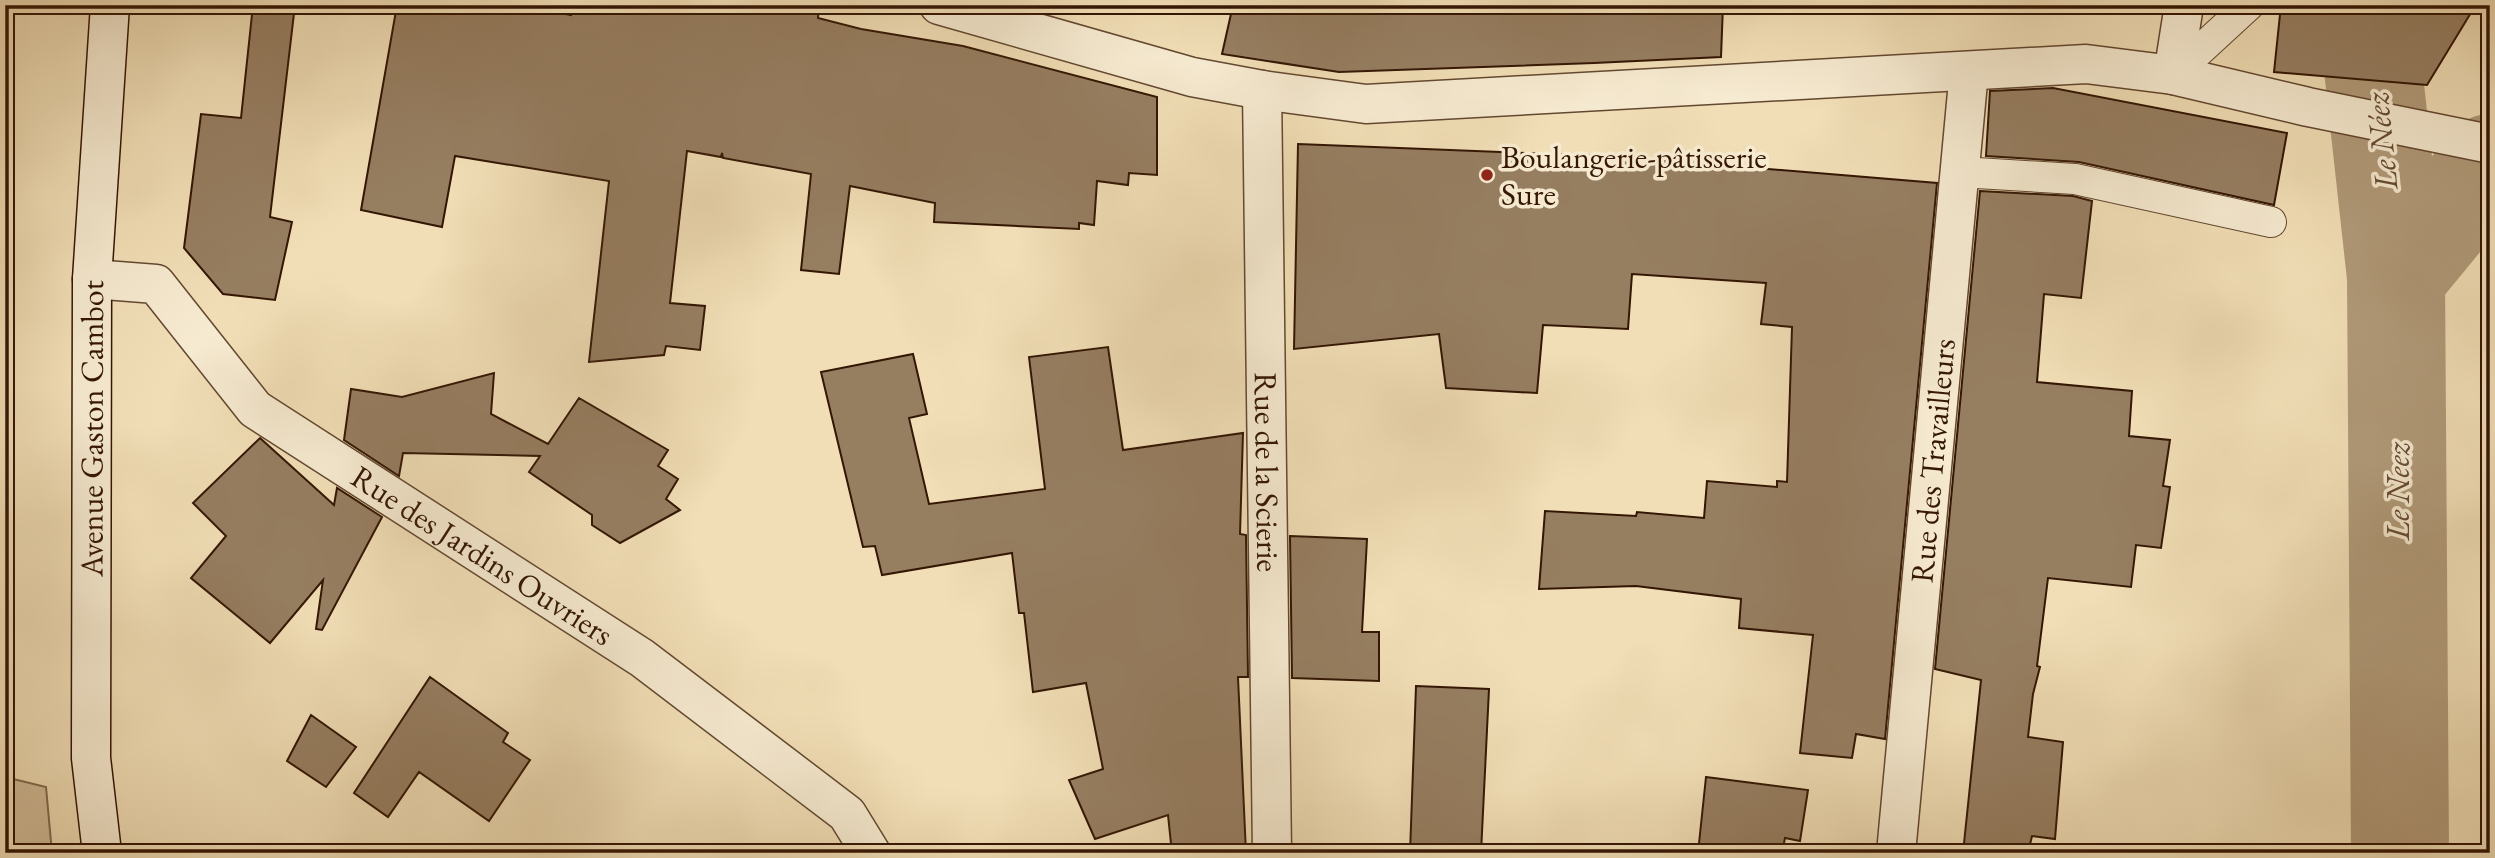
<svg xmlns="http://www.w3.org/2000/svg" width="2495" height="858" font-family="'EB Garamond',serif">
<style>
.green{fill:#d1bc98;stroke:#82694e;stroke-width:2}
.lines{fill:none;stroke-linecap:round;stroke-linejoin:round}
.river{stroke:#b19a79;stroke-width:98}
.building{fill:#967e61;stroke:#341604;stroke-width:2}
.lane-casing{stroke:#634830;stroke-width:32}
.street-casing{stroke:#634830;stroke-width:41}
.secondary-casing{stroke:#341604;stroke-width:41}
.lane{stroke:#f6ead0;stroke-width:30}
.street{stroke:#f6ead0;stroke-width:38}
.secondary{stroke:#f6ead0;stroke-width:38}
.poi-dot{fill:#8f2418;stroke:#f6ead0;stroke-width:2.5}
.labels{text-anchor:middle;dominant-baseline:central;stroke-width:7;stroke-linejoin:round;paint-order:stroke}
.poi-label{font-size:32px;fill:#341604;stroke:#f6ead0;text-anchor:start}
.street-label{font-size:32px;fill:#341604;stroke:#f6ead0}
.water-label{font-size:33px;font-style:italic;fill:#664b33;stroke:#f6ead0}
</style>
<rect width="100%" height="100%" fill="#f1deb6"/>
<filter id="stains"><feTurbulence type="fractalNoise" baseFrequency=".00286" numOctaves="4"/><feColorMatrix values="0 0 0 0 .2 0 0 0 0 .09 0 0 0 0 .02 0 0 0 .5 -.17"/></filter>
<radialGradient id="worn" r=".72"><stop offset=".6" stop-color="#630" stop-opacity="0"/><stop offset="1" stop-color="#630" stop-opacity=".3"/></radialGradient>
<path class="green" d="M5 777 46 787 52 853H5Z"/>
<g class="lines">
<path class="river" d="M2366 5 2396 277
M2400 853 2396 277 2490 163"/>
</g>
<path class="building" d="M253 5H295L270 217 292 222 275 300 223 294 184 248 201 114 241 118Z
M397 5H519L571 15 572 5H819L818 18 861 29 963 46 1157 97V175L1129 173 1128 185 1097 181 1094 225 1079 223V229L934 222 935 203 850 186 839 274 801 270 811 174 723 158 722 153 721 157 687 151 670 303 705 306 700 350 666 346 664 355 589 362 609 181 455 156 442 227 361 210Z
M1233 5H1723L1721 57 1594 63 1339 72 1222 54Z
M2281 5H2420L2472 11 2427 85 2274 72Z
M2053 88 2287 133 2274 205 2079 162 1986 156 1990 91Z
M1298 144 1625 157 1937 183 1885 739 1856 734 1852 758 1800 753 1813 635 1739 628 1741 599 1636 586 1539 589 1545 511 1636 516 1637 512 1704 518 1707 481 1777 487V481L1787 482 1792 327 1761 324 1766 283 1632 274 1628 329 1543 325 1537 393 1446 388 1439 334 1294 349Z
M1980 191 2073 196 2092 201 2081 298 2044 294 2037 382 2132 391 2129 436 2170 440 2163 486 2170 487 2161 548 2136 545 2131 587 2048 578 2037 666 2040 667 2033 694 2028 737 2063 742 2055 839 2032 836 2028 853H1963L1981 680 1935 669Z
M1108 347 1123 450 1243 433 1240 534 1246 535 1248 677H1238L1246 853H1172L1168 815 1095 839 1069 780 1103 769 1086 683 1033 692 1024 613H1019L1012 553 882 575 875 546 863 547 821 372 913 354 927 414 909 418 929 504 1045 489 1029 357Z
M494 373 491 414 548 444 579 398 668 450 658 466 678 479 666 499 680 510 620 543 592 525V515L529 472 540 456 403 453 399 476 344 440 351 389 402 397Z
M260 438 334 505 337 488 382 517 322 630 316 629 323 580 270 643 191 578 226 536 193 503Z
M1290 536 1367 539 1362 632H1379V681L1292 678Z
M430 677 508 733 503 742 530 760 489 821 419 772 388 817 354 793Z
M1416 686 1489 689 1481 853H1410Z
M311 715 356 747 326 787 287 761Z
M1706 777 1808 790 1800 841 1785 838 1782 853H1698Z"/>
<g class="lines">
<g class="lane-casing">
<path id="lane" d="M2173 75 2249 5
M1960 172 2075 179 2271 222"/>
</g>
<g class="street-casing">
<g id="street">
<path d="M939 5 1192 77 1262 90 1366 104 2086 64 2173 75 2308 107 2490 144"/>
<path d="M2173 75 2184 5"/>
<path id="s1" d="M1262 90 1272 853"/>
<path id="s2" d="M92 279 156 284 255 409 642 658 847 814 871 853"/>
<path id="s3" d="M1896 853 1969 71"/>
</g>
</g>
<g class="secondary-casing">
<g id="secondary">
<path id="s4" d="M102 853 91 758 92 279 110 5"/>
</g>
</g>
<use href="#lane" class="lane"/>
<use href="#street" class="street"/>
<use href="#secondary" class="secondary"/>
</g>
<circle class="poi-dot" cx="1487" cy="175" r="7"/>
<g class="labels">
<g class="poi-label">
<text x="1501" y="157">Boulangerie-pâtisserie<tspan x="1501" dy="37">Sure</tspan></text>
</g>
<g class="street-label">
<text stroke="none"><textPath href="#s4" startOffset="425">Avenue Gaston Cambot</textPath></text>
<text stroke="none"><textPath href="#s3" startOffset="394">Rue des Travailleurs</textPath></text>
<text stroke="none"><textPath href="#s1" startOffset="382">Rue de la Scierie</textPath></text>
<text stroke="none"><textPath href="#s2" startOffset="494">Rue des Jardins Ouvriers</textPath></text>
</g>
<g class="water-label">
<text transform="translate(2381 141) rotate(-96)">Le Néez</text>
<text transform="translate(2397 491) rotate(-90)">Le Neez</text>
</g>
</g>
<rect width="2495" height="858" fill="none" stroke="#f1deb6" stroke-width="28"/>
<rect x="7" y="7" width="2481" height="844" fill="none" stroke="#341604" stroke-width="3.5"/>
<rect x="14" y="14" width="2467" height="830" fill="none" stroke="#341604" stroke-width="2"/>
<rect width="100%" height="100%" filter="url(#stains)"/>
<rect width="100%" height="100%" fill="url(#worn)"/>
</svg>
